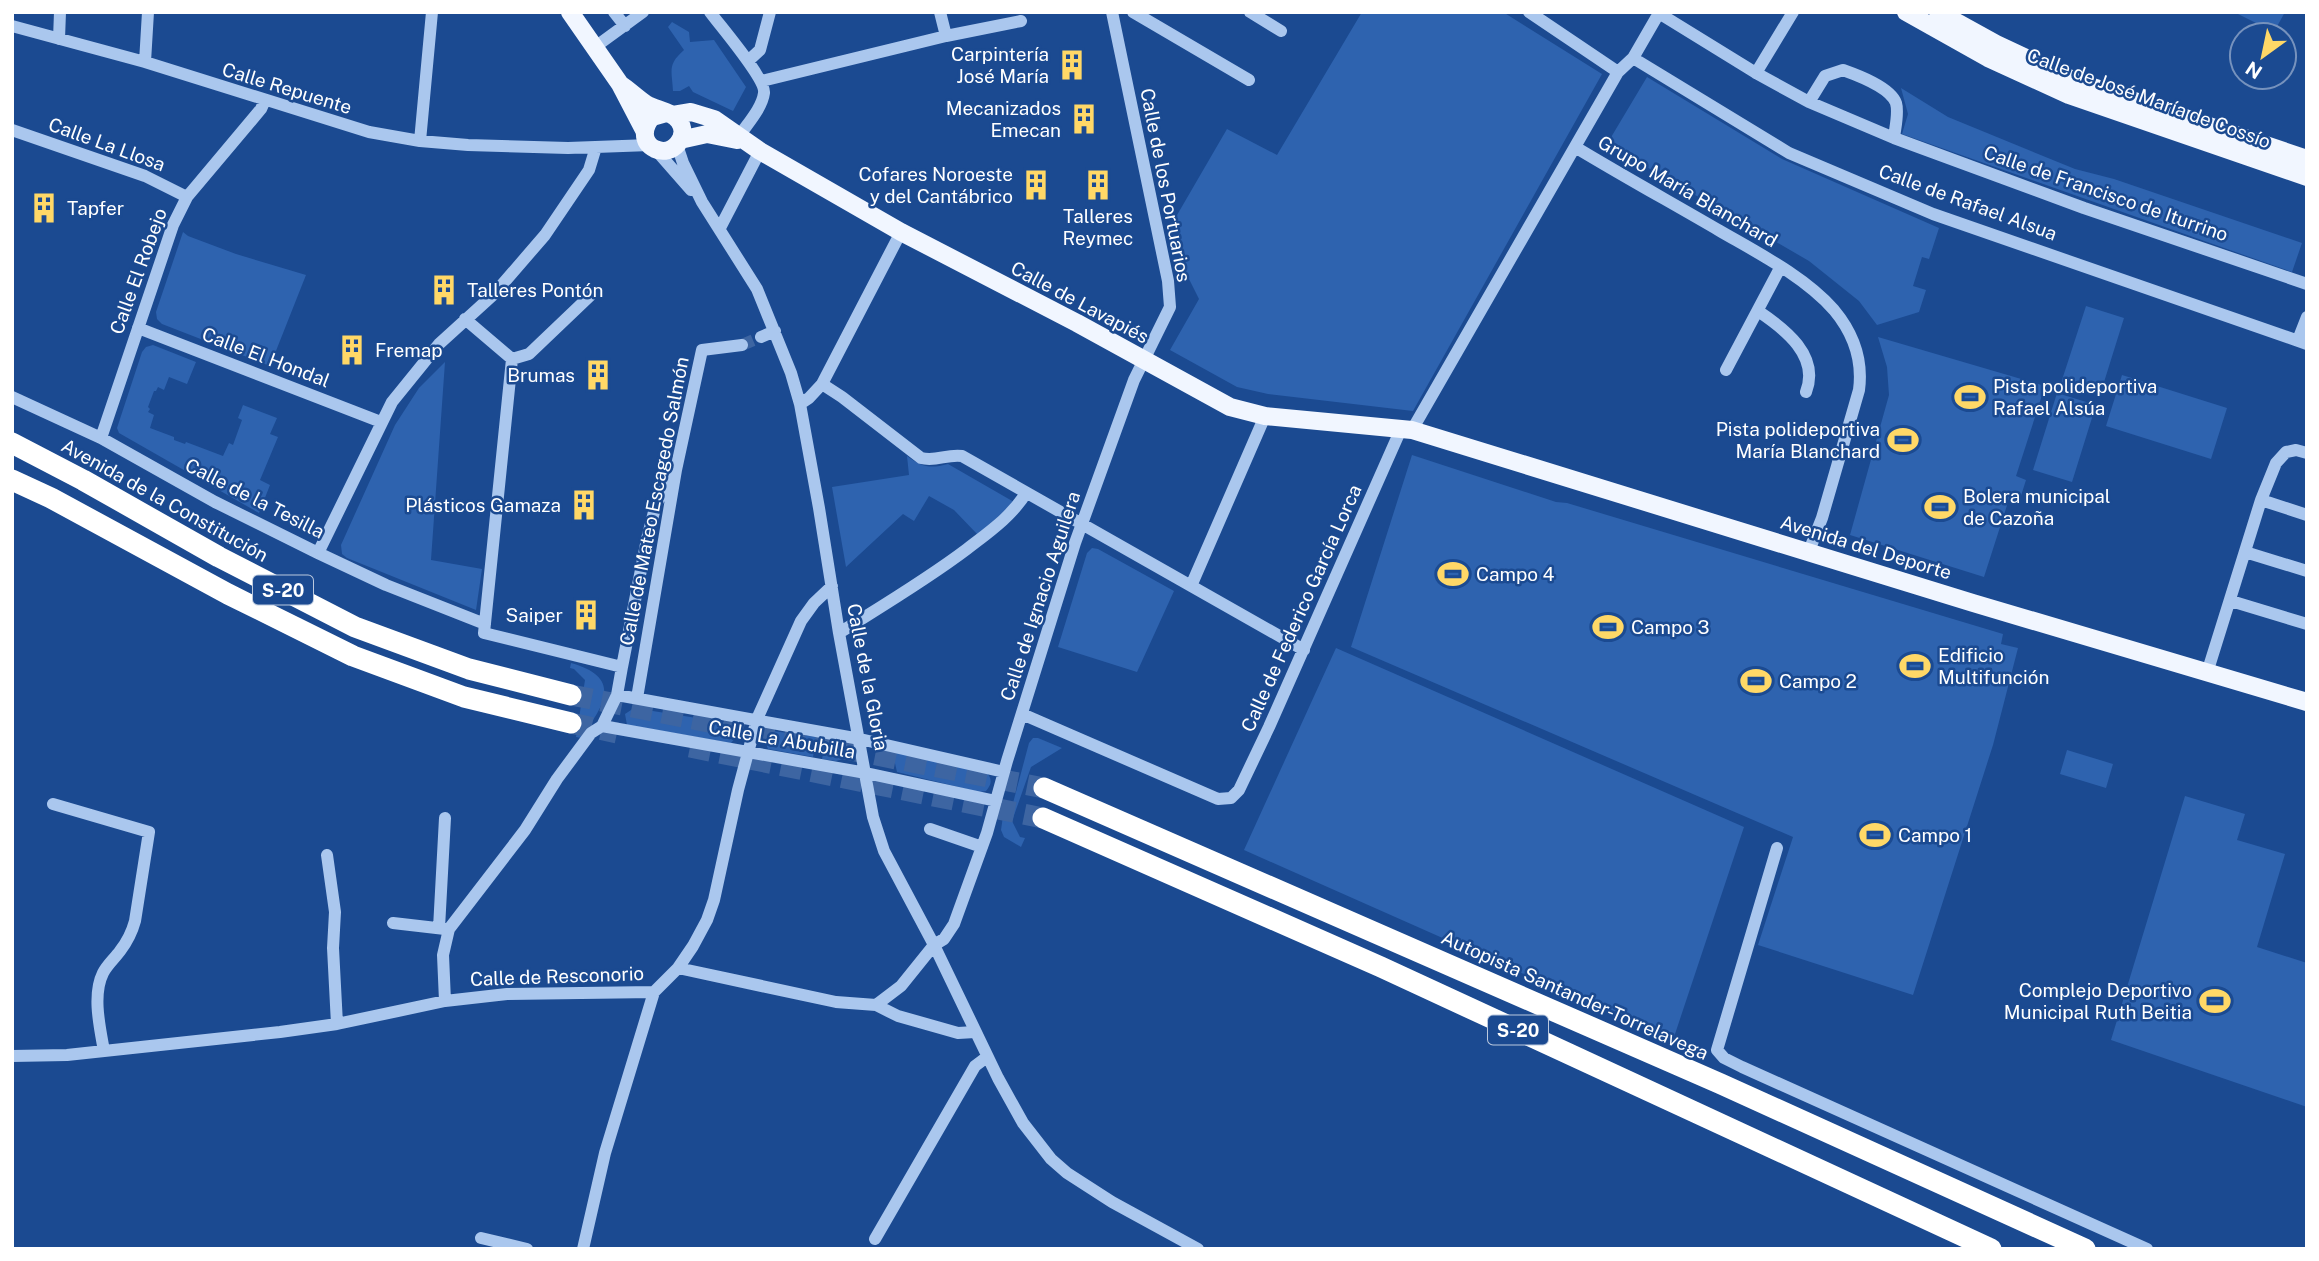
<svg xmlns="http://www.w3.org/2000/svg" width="2319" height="1261" font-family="'Public Sans',sans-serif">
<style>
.green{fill:#2e63af}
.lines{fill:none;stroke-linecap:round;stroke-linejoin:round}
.minor-tunnel{stroke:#3d65a2;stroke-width:12;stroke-dasharray:12 6;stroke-linecap:butt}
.highway-tunnel{stroke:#3d65a2;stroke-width:21;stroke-dasharray:21 10;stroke-linecap:butt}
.minor{stroke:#aac7ee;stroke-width:12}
.major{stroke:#f1f6ff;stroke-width:18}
.highway{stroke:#fff;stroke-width:21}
.labels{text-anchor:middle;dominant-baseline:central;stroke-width:5;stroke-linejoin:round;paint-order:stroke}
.shield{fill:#1b4a91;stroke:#bbc9de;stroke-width:2}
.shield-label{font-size:18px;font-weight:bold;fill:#fff}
.poi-label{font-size:19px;fill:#fff;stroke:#1b4a91;text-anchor:start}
.street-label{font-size:19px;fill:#fff;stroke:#1b4a91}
</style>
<rect width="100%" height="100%" fill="#1b4a91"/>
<path class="green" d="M1362 12H1503L1602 74 1413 411 1268 394 1237 387 1170 350 1199 299 1186 273 1173 222 1227 129 1277 155Z
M2234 12H2285L2274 32Z
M672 22 689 32 690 42 714 40 746 87 733 111 693 92 689 86 680 91H673C672 70 667 65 684 50L668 27Z
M1647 77 1782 159 1939 228 1929 259 1922 257 1913 286 1926 290 1919 312 1877 325 1859 301 1809 261 1607 144Z
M1901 88 1948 117 2075 169 2114 179 2302 243 2292 272 1902 134 1908 114Z
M183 232 188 236 236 254 306 275 270 366 162 324 157 319 156 312Z
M2086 306 2124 318 2100 395 2061 383Z
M1878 337 2045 386 2016 476 2026 480 2020 499 2010 496 1984 577 1850 535 1889 395 1887 367Z
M153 345 196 362 187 384 169 377 164 390 158 387 156 391H154L148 407 150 409 148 412 154 415 150 428 174 437V440L185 444 186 442 223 456 229 443 233 445 242 420 238 418 243 405 277 418 270 434 278 437 260 480 270 485 259 513 119 433 117 428 142 352 146 347Z
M445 362 431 560 482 569 476 610 347 558 342 554 341 545 395 425 419 388Z
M2122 375 2227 408 2211 459 2106 426Z
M2057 393 2096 405 2072 482 2033 470Z
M1412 455 1556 502 1567 503 2003 634 2001 644 2018 648 1993 745 1913 995 1758 945 1793 837 1351 647Z
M907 456C922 467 930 469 948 464L1014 502 978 535 954 510 929 496 914 521 903 514 846 567 832 487 909 475Z
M1092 548 1098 549 1174 591 1137 672 1058 647 1087 553Z
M1336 648 1744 827 1673 1040 1244 850Z
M571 663C624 678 603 706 581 738L576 737 585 680 574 669 570 668Z
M634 708 728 723 736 728 737 736 731 743 627 725 625 714Z
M773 731 817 737 813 757 768 749 764 739Z
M1038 738 1062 748 1031 767 1012 821 1020 837 1025 838 1021 847 1004 837 1001 830 1003 816 1009 818 1029 743 1033 738Z
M826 739C835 741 845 741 847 752L843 759 836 761 822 759Z
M892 750 987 773C993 780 991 785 986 791L979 792 897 772Z
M2067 750 2113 764 2106 788 2060 774Z
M2185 796 2245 814 2237 840 2285 854 2257 947 2307 963V1107L2111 1040Z"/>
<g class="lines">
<path class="minor-tunnel" d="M742 345 761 337"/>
<path class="highway-tunnel" d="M571 695 1044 788
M571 723 617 733
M690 747 1043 818"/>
<path class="minor" d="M614 12 625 26
M710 12C721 27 766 79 764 93 762 108 748 123 740 135
M940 12 946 36
M1133 12 1249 80
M1250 12 1281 31
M1529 12 1618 72
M1657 12 1756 73 1809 102 1894 138 2084 208 2307 284
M12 26 145 62 369 132 420 141 468 145 568 148 650 145
M59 39 60 12
M595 47 643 12
M1633 58 1789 153 1933 214 2307 344
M748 61 760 50 770 12
M145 62 148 12
M1756 73 1793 12
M762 81 946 36 1021 21
M1809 102 1825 76 1843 70C1857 75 1890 87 1896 103 1899 113 1895 128 1894 138
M12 130 145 176 187 197
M420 141 432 12
M677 145 683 163 702 202 757 289 791 373 800 404 819 508 839 633 873 817 884 851 934 945 998 1078 1023 1123 1051 1159 1067 1173 1112 1202 1198 1249
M1575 147C1623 176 1672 203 1720 231 1758 253 1805 277 1834 310 1854 334 1863 360 1859 390L1822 518 1809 551
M655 149 691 190
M720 228 760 151
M1758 311C1785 329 1820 356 1806 392
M465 319 512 359
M138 328 381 422
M761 337 775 331
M2298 340 2307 317
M512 359 529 354 594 292
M1726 370 1780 268
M822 384 901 232
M12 397 101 438 215 502 318 553 386 585 485 624
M800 404 809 398 822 384 842 397 921 458C936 462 946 454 962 456L1304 650
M1412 430 1618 72 1633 58 1659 13
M101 438 173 225 187 197 261 109 265 100
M2261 500 2307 515
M2245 552 2307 571
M318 553 392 402 439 344 494 294 545 235 589 170 596 147
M1191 586 1265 416
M2231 601 2307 624
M839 633C882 606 926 580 967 549 989 532 1011 517 1026 493
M622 667 647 539 656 504 670 480
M2207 673 2261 500 2276 463 2286 452 2296 450 2307 453
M617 695 860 739 1004 772
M637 698 676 470 702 350 742 345
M1022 714 1218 799 1231 798 1239 790 1269 727 1401 429
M602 726 866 773 996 801
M53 804 149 832 135 921C132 932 127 942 120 951 115 958 107 965 103 973 92 995 100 1028 104 1051
M930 829 982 847
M1777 848 1717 1050 1724 1058 1742 1067 2147 1249
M327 855 335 912 333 948 337 1024
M393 923 445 929
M439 928 445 818
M678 968 836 1002 876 1005 898 1016 958 1033 975 1032
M445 1001 443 955 449 929 525 830 557 779 591 733 602 726 617 695 622 667 484 633 512 359
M876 1005 901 986 934 945 944 939 954 924 987 833 1007 761 1075 543 1134 380 1170 307 1168 281 1112 12
M12 1056 67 1055 280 1032 337 1024 445 1001 507 994 654 992
M481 1238 527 1249
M875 1239 975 1066 987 1057
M583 1249 605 1153 654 992 678 968 693 946 707 920 714 900 738 790 757 719 801 621 814 603 832 586"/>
<path class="major" d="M570 12 620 84 644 130
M1906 12 1988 58 2069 95 2307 177
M1938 12 1996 44 2075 81 2307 159
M620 84C629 90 637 98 646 104 656 110 672 111 679 121 690 137 672 157 655 149 641 142 643 127 652 117L666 113
M673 115 691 112 714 119 760 151 901 232 1077 323 1230 407 1265 416 1412 430 1973 603 2307 702
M680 140 707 134 737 140"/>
<path class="highway" d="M12 443 83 480 219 557 355 627 469 669 571 695
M12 480 51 498 228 594 353 656 464 697 571 723
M1044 788 1721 1084 2085 1249
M1043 818 1381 967 1991 1249"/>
</g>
<defs>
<g id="building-bare" transform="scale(2.415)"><path d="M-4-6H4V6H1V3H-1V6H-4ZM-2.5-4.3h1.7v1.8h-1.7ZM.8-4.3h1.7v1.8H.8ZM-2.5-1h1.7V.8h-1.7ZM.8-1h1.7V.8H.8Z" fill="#ffd867" stroke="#1b4a91" stroke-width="2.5" paint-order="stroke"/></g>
<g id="stadium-bare" transform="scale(2.415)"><path d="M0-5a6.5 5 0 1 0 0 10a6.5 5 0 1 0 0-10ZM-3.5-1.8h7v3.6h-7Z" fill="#ffd867" stroke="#1b4a91" stroke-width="2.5" paint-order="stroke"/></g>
</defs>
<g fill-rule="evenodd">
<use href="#building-bare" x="1072" y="65"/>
<use href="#building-bare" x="1084" y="119"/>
<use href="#building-bare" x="1036" y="185"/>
<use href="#building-bare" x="1098" y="185"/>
<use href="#building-bare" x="44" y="208"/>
<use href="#building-bare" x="444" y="290"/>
<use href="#building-bare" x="352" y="350"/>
<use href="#building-bare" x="598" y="375"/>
<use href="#stadium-bare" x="1970" y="397"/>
<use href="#stadium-bare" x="1903" y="440"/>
<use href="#building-bare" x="584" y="505"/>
<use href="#stadium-bare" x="1940" y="507"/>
<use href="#stadium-bare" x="1453" y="574"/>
<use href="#building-bare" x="586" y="615"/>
<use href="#stadium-bare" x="1608" y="627"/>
<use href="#stadium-bare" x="1915" y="666"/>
<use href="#stadium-bare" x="1756" y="681"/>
<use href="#stadium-bare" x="1875" y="835"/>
<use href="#stadium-bare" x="2215" y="1001"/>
</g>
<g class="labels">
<g class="shield">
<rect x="253" y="575.5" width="60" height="29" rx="5"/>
<rect x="1488" y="1015.5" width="60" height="29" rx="5"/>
</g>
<g class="shield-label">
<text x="283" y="590">S-20</text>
<text x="1518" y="1030">S-20</text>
</g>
<g class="poi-label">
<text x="1049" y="54" text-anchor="end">Carpintería<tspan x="1049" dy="22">José María</tspan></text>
<text x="1061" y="108" text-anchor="end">Mecanizados<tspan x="1061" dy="22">Emecan</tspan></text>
<text x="1013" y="174" text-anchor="end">Cofares Noroeste<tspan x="1013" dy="22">y del Cantábrico</tspan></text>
<text x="67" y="208">Tapfer</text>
<text x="1098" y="216" text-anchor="middle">Talleres<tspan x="1098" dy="22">Reymec</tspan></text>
<text x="467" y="290">Talleres Pontón</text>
<text x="375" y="350">Fremap</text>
<text x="575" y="375" text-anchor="end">Brumas</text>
<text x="1993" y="386">Pista polideportiva<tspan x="1993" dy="22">Rafael Alsúa</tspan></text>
<text x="1880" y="429" text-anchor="end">Pista polideportiva<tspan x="1880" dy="22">María Blanchard</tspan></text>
<text x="1963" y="496">Bolera municipal<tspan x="1963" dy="22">de Cazoña</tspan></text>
<text x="561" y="505" text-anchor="end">Plásticos Gamaza</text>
<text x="1476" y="574">Campo 4</text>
<text x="563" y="615" text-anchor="end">Saiper</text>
<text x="1631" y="627">Campo 3</text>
<text x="1938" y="655">Edificio<tspan x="1938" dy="22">Multifunción</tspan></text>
<text x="1779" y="681">Campo 2</text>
<text x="1898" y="835">Campo 1</text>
<text x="2192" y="990" text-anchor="end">Complejo Deportivo<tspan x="2192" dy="22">Municipal Ruth Beitia</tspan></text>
</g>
<g class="street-label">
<text transform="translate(287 88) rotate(17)">Calle Repuente</text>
<text transform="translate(2149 98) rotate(20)">Calle de José María de Cossío</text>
<text transform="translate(107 144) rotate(20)">Calle La Llosa</text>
<text transform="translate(1166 185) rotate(79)">Calle de los Portuarios</text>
<text transform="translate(1688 191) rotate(30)">Grupo María Blanchard</text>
<text transform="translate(2106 193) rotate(19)">Calle de Francisco de Iturrino</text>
<text transform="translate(1968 202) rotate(20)">Calle de Rafael Alsua</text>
<text transform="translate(138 271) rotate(-70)">Calle El Robejo</text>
<text transform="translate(1080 302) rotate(28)">Calle de Lavapiés</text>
<text transform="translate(266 357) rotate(21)">Calle El Hondal</text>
<text transform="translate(255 498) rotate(27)">Calle de la Tesilla</text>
<text transform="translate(165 500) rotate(29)">Avenida de la Constitución</text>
<text transform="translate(654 501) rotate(-79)">Calle de Mateo Escagedo Salmón</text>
<text transform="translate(1866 547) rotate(17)">Avenida del Deporte</text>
<text transform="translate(1040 596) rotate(-72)">Calle de Ignacio Aguilera</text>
<text transform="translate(1301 608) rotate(-66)">Calle de Federico García Lorca</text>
<text transform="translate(868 677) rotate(79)">Calle de la Gloria</text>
<text transform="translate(782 739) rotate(10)">Calle La Abubilla</text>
<text transform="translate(557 976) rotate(-2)">Calle de Resconorio</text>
<text transform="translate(1575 995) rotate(24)">Autopista Santander-Torrelavega</text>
</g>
</g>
<rect width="2319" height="1261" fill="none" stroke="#ffffff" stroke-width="28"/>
<g transform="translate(2263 56) rotate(213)"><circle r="33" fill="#1b4a91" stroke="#7692bd" stroke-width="2"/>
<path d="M0-5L12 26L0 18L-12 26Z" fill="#ffd867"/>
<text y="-10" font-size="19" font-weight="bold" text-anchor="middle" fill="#ffffff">N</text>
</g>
</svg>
